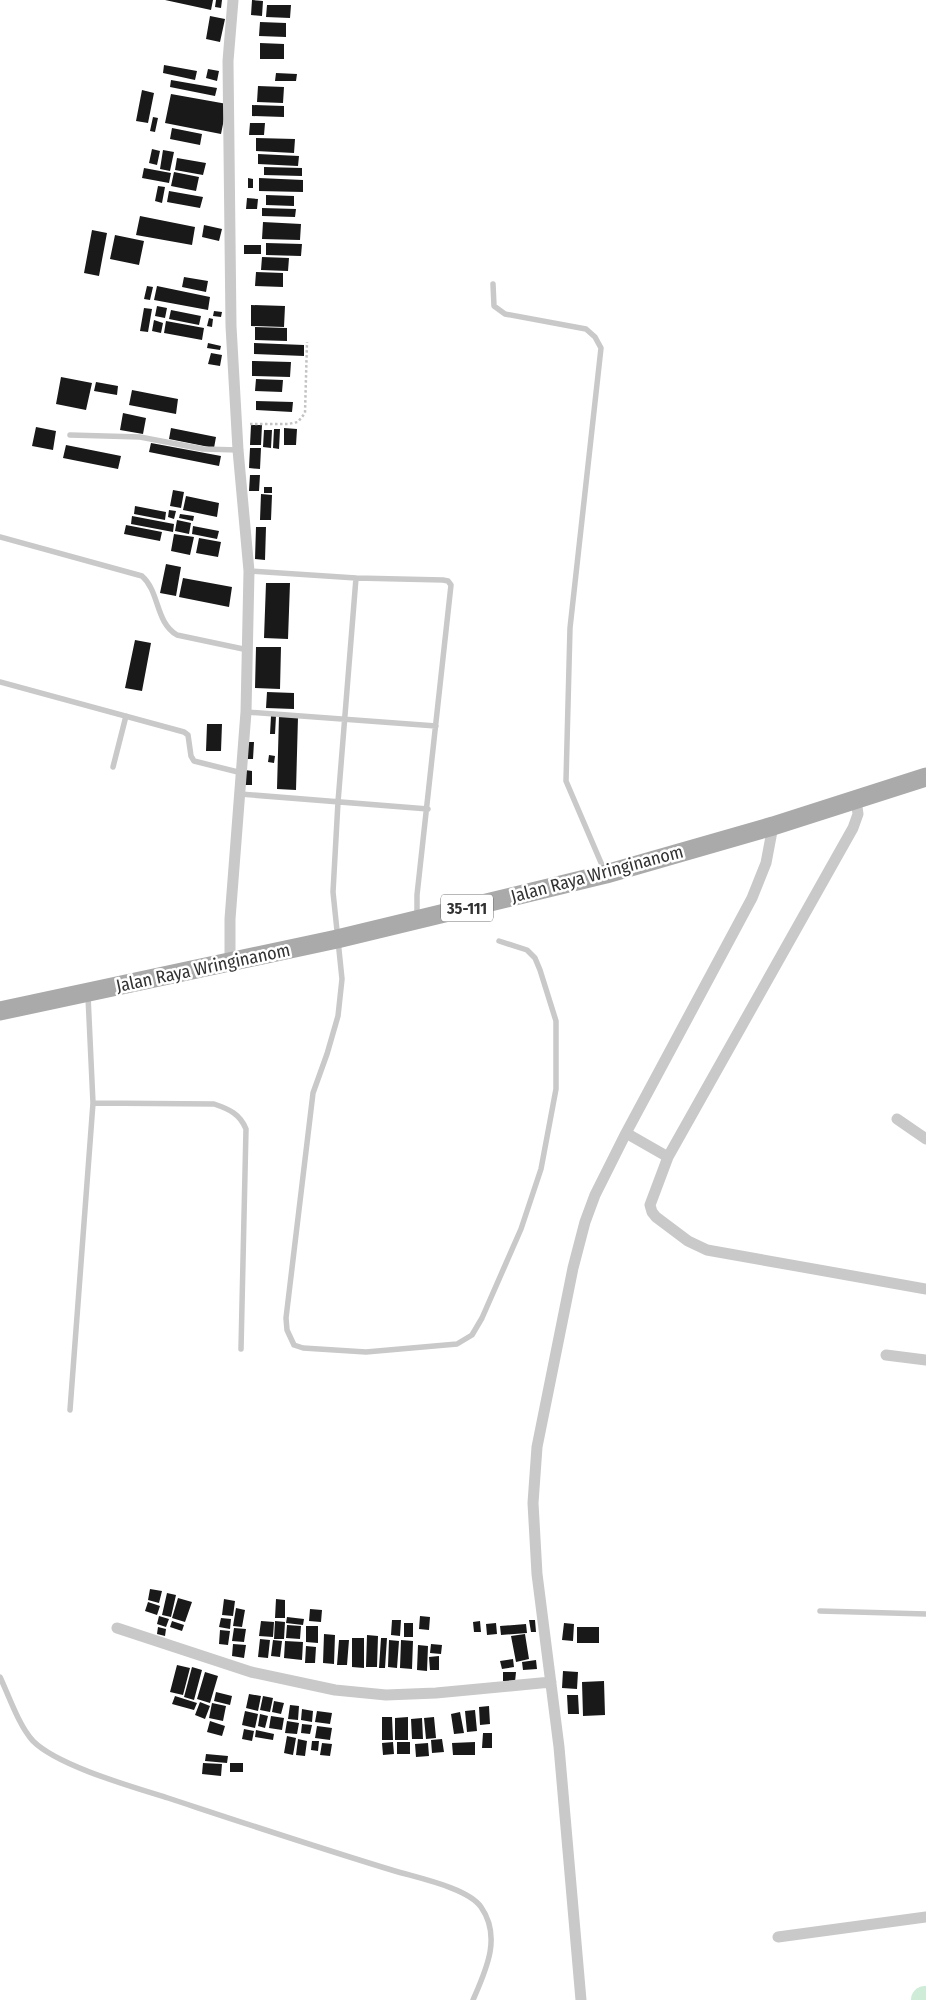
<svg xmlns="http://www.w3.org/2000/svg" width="926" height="2000" font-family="'Fira Sans Condensed',sans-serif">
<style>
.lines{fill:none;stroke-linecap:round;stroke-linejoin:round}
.river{stroke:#ceecd8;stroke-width:28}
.building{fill:#191919}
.path{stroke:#c2c2c2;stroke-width:2.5;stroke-dasharray:2.5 2.5;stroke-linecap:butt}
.service{stroke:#c9c9c9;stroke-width:5.5}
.minor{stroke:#c9c9c9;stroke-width:11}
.primary{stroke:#aaa;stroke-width:19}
.labels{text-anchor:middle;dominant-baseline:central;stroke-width:5;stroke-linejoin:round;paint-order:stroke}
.shield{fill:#fff;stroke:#707070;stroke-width:1}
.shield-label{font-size:16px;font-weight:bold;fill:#323232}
.street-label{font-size:18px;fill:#323232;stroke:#fff}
</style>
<rect width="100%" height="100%" fill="#fff"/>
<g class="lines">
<path class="river" d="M925 2000H926"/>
</g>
<path class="building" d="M165 0H213L211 10Z
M216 0H222L221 8 215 7Z
M252 0 263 1 262 16 251 15Z
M267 5H291L290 18 266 17Z
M210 16 225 19 220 42 206 39Z
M260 22 286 23V37L259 36Z
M260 43 284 44V59H260Z
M164 65 197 71 195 80 163 73Z
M208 69 219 71 217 81 206 78Z
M276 73 297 74 296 81H275Z
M171 80 217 88 215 96 170 87Z
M258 86 284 87 283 103 257 102Z
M142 90 154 93 148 123 136 121Z
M171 94 227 104 221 134 165 123Z
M252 105 284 106V117L252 116Z
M153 117 158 118 155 132 150 131Z
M250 123H265L264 135H249Z
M172 128 202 134 200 145 170 139Z
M256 138 295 139 294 153 256 151Z
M152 149 160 151 157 165 149 163Z
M163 150 174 152 170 171 160 169Z
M258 154 299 156 298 166 258 164Z
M177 158 206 163 203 175 175 170Z
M264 167 302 168V176L264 175Z
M144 168 171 173 169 183 142 178Z
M174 172 199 177 196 191 171 186Z
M248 178 253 179V188H248Z
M259 178 303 180V192L259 191Z
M158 186 165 187 162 203 155 201Z
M169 191 203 197 200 208 167 202Z
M266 195 294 196V206L266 205Z
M247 198 258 199 257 209H246Z
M262 208 296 209 295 217 262 216Z
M140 216 195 227 192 245 136 235Z
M263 222 301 224 300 240 262 239Z
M204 225 222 229 219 241 202 237Z
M92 230 107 233 99 276 84 273Z
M115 235 144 241 139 265 110 259Z
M266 243 302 244 301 256 266 255Z
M244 245H261V254H244Z
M262 257 289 258 288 271 261 270Z
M256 272 283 273V287L255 286Z
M184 277 208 281 206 292 182 287Z
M147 286 153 287 150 300 144 299Z
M157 286 210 297 208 310 154 300Z
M251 305 285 306 284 327 251 326Z
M157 306 167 308 165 318 155 316Z
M144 308 152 309 148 332 140 331Z
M171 310 201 316 199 325 169 319Z
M214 311 222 312 221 317 213 316Z
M209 318 213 319 212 327 207 326Z
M154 320 163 323 161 333 152 331Z
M166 321 204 328 202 340 164 333Z
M255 327 287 328V341L255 340Z
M208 343 221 346 220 350 207 348Z
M254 343 304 345V356L254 354Z
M211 353 222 355 220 366 208 364Z
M252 361 291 362 290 377 252 376Z
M61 377 92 383 86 410 56 404Z
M256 379 283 380 282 392 255 391Z
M96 382 118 386 117 395 94 391Z
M132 390 178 399 176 414 129 405Z
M256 401 293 402 292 412 256 410Z
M123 413 146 418 143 434 120 430Z
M251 425H262L261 445H250Z
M36 427 56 431 53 450 32 446Z
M171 428 216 437 214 448 169 439Z
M284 428 297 429 296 445H284Z
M274 429H280L279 449 273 448Z
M264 430H272L271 448 263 447Z
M151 443 221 456 219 466 149 452Z
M66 445 121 456 118 469 63 458Z
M250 448H261L260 469 249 468Z
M250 475H260L259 491H249Z
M264 487H272V493H264Z
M173 490 184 492 181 508 170 506Z
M261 494 272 495 271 520H260Z
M186 496 219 503 217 517 183 510Z
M135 506 166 512 165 520 134 514Z
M169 510 176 511 174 519 168 517Z
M180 514 194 516 193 521 179 518Z
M132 516 174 524 173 532 131 524Z
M177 520 191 523 189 534 175 531Z
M126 525 162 532 160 541 124 534Z
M193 526 219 531 217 539 192 534Z
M256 527H266L265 560 255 559Z
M174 534 194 537 190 555 171 551Z
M199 538 221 542 218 557 196 553Z
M166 564 181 567 176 596 160 593Z
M183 578 232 587 229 607 179 597Z
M266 583H290L288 639 264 638Z
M135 640 151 643 142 691 125 688Z
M256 647H281L280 689 255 688Z
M267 692 294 693V709L266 708Z
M271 716H276L275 734H270Z
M279 716 298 717 296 790 277 789Z
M207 724H222L221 751H206Z
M247 742H254L253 759H247Z
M269 755 275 756 274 763 268 762Z
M245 770 252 771V785H244Z
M150 1589 162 1591 159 1603 148 1600Z
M167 1593 176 1595 171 1617 162 1615Z
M178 1598 192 1602 185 1622 172 1618Z
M224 1599 235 1601 233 1616 222 1615Z
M276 1599 285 1600V1618H275Z
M148 1602 160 1606 157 1615 145 1611Z
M236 1608 245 1610 242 1627 233 1626Z
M310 1609 322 1610 321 1622 309 1621Z
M159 1616 169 1619 166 1627 157 1624Z
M420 1616 430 1617 429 1630 419 1629Z
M287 1617 304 1619 303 1625 286 1623Z
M221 1618 231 1619 230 1629 219 1627Z
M392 1620H401L400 1636 391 1635Z
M529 1620H535L536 1632H531Z
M172 1621 184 1625 182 1631 170 1627Z
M261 1621 274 1622 273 1637 259 1636Z
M275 1621 285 1622 284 1639H274Z
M480 1621 481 1632H474L473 1622Z
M404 1623H413V1637H404Z
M496 1623 497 1634 487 1635 486 1624Z
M564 1623 574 1624 573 1641 562 1640Z
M526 1624 527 1633 501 1635 500 1626Z
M287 1625 301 1626 300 1639 286 1638Z
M306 1626H318V1643L306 1642Z
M158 1627 166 1629 165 1636 157 1634Z
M577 1627H599V1643H577Z
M234 1628 246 1629 244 1642 232 1641Z
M220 1630 230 1631 228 1645 219 1644Z
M324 1634 335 1635 334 1664 323 1663Z
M525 1634 529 1659 516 1662 511 1636Z
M367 1635 378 1636 377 1667H366Z
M352 1638H364V1668L352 1667Z
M381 1638H387L385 1668H379Z
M260 1639 270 1640 268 1658 258 1657Z
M273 1640 282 1641 280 1657 271 1656Z
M339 1640H349L347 1665H337Z
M389 1640 399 1641 397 1668 388 1667Z
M401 1640 413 1641 412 1669 400 1668Z
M285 1641 303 1642 302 1660 284 1658Z
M233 1644 246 1645 244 1658 232 1656Z
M431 1644 442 1645 441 1654 430 1653Z
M418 1645 428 1646 427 1671 417 1670Z
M306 1646 316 1647 315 1663H305Z
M439 1656V1670H430L429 1657Z
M513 1659 514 1667 502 1669 500 1661Z
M536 1660 537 1669 523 1670 522 1662Z
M177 1665 190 1668 183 1695 170 1692Z
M192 1667 202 1670 194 1700 184 1697Z
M563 1671 578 1672 577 1689 562 1688Z
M205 1672 218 1676 210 1703 197 1699Z
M503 1672H516L515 1682 503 1681Z
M604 1681 605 1715 583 1716 582 1682Z
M216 1692 232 1696 230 1705 214 1701Z
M249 1694 261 1696 258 1711 246 1708Z
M567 1695H578L579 1714H568Z
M175 1696 197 1703 194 1710 172 1704Z
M263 1696 273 1698 270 1712 260 1710Z
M274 1701 284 1703 281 1714 272 1712Z
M200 1702 210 1706 205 1719 195 1715Z
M212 1703 226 1706 223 1721 209 1718Z
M290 1705 299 1706 298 1720 288 1719Z
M489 1706 490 1724 480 1725 479 1707Z
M302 1709 313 1711 312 1722 301 1720Z
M475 1710 477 1731 467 1732 465 1711Z
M245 1711 258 1714 255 1728 242 1725Z
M317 1711 332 1713 330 1724 315 1722Z
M460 1712 464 1733 454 1734 451 1714Z
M260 1714 268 1716 265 1728 258 1726Z
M271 1716 284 1718 282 1730 269 1728Z
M382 1717H392L393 1740H382Z
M408 1717V1740H395V1718Z
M434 1717 436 1738 426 1739 424 1718Z
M422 1718 423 1739H412L411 1719Z
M210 1721 225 1726 222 1736 207 1732Z
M287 1721 299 1723 297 1734 285 1733Z
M302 1724 312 1725 310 1734 301 1733Z
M317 1726 332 1728 330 1740 315 1738Z
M244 1729 254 1731 252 1741 242 1739Z
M256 1730 274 1734 273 1740 255 1737Z
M483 1733H492V1748H482Z
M287 1736 296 1738 293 1755 284 1753Z
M298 1739 307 1741 305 1756 296 1755Z
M442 1739 444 1752 432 1753 431 1740Z
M312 1741H319L318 1751 311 1750Z
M393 1742 394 1754 383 1755 382 1743Z
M397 1742H410V1754H397Z
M475 1742V1755H453L452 1743Z
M322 1743 332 1744 330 1756 320 1755Z
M428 1743 429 1756 416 1757 415 1744Z
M206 1754 228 1756 227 1763 205 1761Z
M203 1763 222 1764 221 1776 202 1774Z
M230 1763H243V1772H230Z"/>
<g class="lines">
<path class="path" d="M250 424H288L298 422 305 413 307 342"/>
<path class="service" d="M493 284 494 306 505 314 586 329 595 337 601 348 570 628 566 781 605 872
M70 435 140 437 203 449 238 450
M0 537 142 576C160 592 155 622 177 635L248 650
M249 571 356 578 443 580 448 581 451 585 417 895V916
M356 578 338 802 333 892 342 979 338 1016 327 1054 313 1093 286 1318 287 1330 294 1345 303 1348 366 1352 457 1344 472 1335 482 1318 521 1229 541 1169 556 1089V1021L540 970 535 958 527 950 499 941
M0 682 184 732 188 735 191 756 194 761 242 773
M246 712 436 726
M113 767 126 716
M240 794 428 809
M93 1103 214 1104C229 1109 240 1114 246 1129L241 1349
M70 1410 93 1103 88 996
M820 1611 926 1614
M0 1677C9 1696 19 1726 33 1741 58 1766 133 1787 168 1798 244 1823 319 1848 395 1871 418 1878 468 1888 481 1907 502 1937 486 1970 473 2000"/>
<path class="minor" d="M856 800 858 814 853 828 668 1157 650 1205 652 1212 656 1217 688 1241 707 1250 926 1289
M230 963V919L246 712 249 571 238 450 231 326 228 61 233 0
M897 1119 926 1139
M626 1133 668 1157
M886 1355 926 1360
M117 1628 251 1672 335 1690 386 1695 436 1693 551 1682
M778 1937 926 1917
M581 2000 559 1747 537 1574 533 1503 537 1447 573 1268 585 1222 595 1195 626 1133 752 898 766 863 773 826"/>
<path class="primary" d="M0 1011 337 939 606 874 773 826 926 777"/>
</g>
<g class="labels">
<rect class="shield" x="441" y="894.5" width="52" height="27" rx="4"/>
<g class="shield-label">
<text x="467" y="908">35-111</text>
</g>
<g class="street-label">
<text transform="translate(597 874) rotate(-15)">Jalan Raya Wringinanom</text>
<text transform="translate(203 968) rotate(-12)">Jalan Raya Wringinanom</text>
</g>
</g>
</svg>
